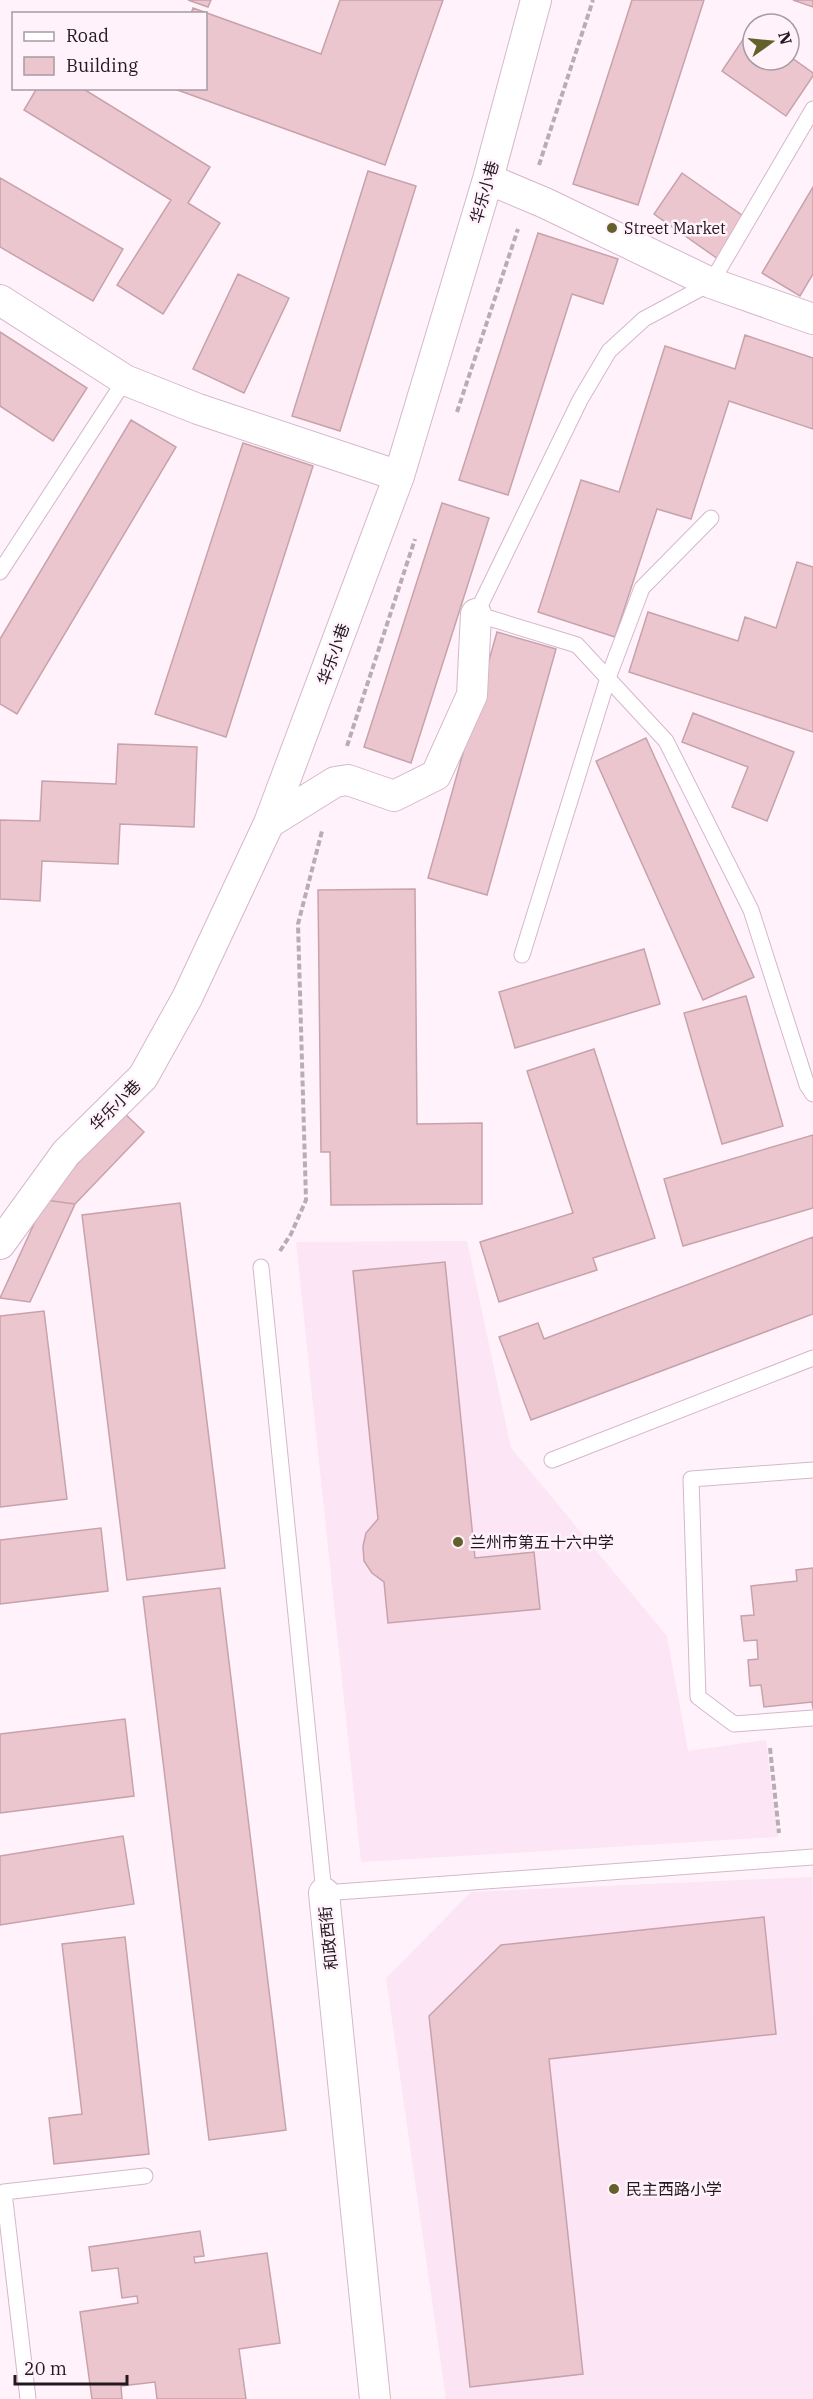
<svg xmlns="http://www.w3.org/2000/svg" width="813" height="2399" font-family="'IBM Plex Serif','Noto Sans SC',serif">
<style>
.built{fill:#fce5f5}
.building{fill:#ecc6cf;stroke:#c7a2ab;stroke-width:1.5}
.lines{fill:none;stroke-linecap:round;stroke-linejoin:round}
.lane-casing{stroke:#d5b7cc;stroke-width:17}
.street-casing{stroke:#d5b7cc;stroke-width:32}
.path{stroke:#b9adb5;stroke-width:4;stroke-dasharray:6 3;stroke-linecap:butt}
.lane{stroke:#fff;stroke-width:15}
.street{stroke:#fff;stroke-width:30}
.poi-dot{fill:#63602c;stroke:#fff2fb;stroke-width:2}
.labels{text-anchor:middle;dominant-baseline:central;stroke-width:5;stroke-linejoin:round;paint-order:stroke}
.street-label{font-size:16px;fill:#23181f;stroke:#fff2fb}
.poi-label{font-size:16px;fill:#23181f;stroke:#fff2fb;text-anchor:start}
</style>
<rect width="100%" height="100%" fill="#fff2fb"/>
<path class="built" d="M467 1241 511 1448 667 1636 688 1751 766 1740 778 1837 361 1862 296 1242Z
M812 1877 813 2399H446L386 1978 471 1892Z"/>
<path class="building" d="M188 0H211L208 7Z
M340 0H443L385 165 172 88H206V14H191L193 8 321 54Z
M632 0H704L638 205 573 184Z
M793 0H813V7Z
M750 29 753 31V60H789V56L813 73V76L786 116 722 71Z
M37 88H82L210 167 188 203 220 223 163 314 117 285 171 200 24 110Z
M368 171 416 186 340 431 292 416Z
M682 173 746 218 718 259 654 214Z
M0 178 123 249 93 301 0 247Z
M813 187V274L800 296 762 273Z
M538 233 618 259 603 304 572 294 508 495 459 480Z
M238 274 289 298 244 393 193 369Z
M0 332 87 388 53 441 0 406Z
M745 335 813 358V429L729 401 691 519 657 509 615 637 538 612 581 480 619 492 665 346 735 369Z
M131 420 176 447 17 714 0 704V639Z
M243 443 313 466 226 737 155 714Z
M442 503 489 518 411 763 364 747Z
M797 562 813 567V732L629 672 648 612 738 641 745 617 776 628Z
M497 632 556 649 487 895 428 878Z
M693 713 794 752 767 821 732 807 748 767 682 742Z
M646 738 754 977 703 1000 596 761Z
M118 744 197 747 194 827 120 824 118 864 42 861 40 901 0 899V820L40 821 42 781 116 784Z
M415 889 417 1124 482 1123V1204L331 1205 330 1152H321L318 890Z
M644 949 660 1004 515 1048 499 992Z
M746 996 783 1126 722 1144 684 1013Z
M594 1049 655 1238 593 1258 597 1270 499 1302 480 1242 573 1213 527 1071Z
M123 1112 144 1132 75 1204 45 1200Z
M813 1135V1208L683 1246 664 1179Z
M45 1200 75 1204 30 1302 0 1298Z
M180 1203 225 1568 127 1580 82 1215Z
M813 1237V1314L531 1420 499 1337 538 1323 544 1339Z
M445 1262 475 1558 534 1552 540 1609 388 1623 384 1582 372 1573 364 1561 363 1546 366 1533 378 1519 353 1271Z
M44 1311 67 1499 0 1507V1316Z
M101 1528 108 1591 0 1604V1540Z
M813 1568V1709L812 1702 764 1707 761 1685 750 1686 748 1660 758 1659 757 1640 744 1641 741 1616 754 1615 751 1586 797 1581 796 1570Z
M220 1588 286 2130 209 2140 143 1597Z
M125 1719 134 1796 0 1813V1734Z
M123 1836 134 1904 0 1925V1856Z
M764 1917 776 2034 549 2059 583 2374 470 2387 429 2016 501 1945Z
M125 1937 149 2154 54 2164 49 2118 82 2114 62 1944Z
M200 2231 204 2256 194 2257 195 2263 267 2253 280 2343 239 2349 246 2399H157L155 2382 121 2386 122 2399H92L80 2312 138 2303 137 2296 122 2298 118 2268 92 2271 89 2247Z"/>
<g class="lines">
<g class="lane-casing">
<path id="lane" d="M813 109 711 283 644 319 609 351 580 400 476 614 577 645 666 741 751 910 807 1085 813 1094
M0 572 125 380
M522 955 608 678 642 588 711 518
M261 1267 324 1893 813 1857
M552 1460 813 1358
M813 1470 691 1479 698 1697 734 1724 813 1718
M28 2399 4 2192 145 2176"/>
</g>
<g class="street-casing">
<path id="street" d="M488 179 545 203 711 283 813 319
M0 300 125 380 198 409 399 476
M269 823 335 782 348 780 394 796 436 775 472 695 476 614
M0 1244 66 1153 143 1077 187 998 269 823 399 476 488 179 536 0
M324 1893 375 2399"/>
</g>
<path class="path" d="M539 165 593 0
M457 412 518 229
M347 746 415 539
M280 1251 291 1234 306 1200 298 924 322 831
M770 1748 779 1833"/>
<use href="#lane" class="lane"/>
<use href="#street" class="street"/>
</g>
<g class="poi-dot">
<circle cx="612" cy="228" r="6"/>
<circle cx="458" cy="1542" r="6"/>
<circle cx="614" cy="2189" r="6"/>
</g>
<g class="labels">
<g class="street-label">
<text transform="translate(484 192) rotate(-74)">华乐小巷</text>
<text transform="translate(333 654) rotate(-70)">华乐小巷</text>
<text transform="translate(115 1105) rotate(-45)">华乐小巷</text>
<text transform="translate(328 1938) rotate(-96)">和政西街</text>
</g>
<g class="poi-label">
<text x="624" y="228">Street Market</text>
<text x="470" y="1542">兰州市第五十六中学</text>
<text x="626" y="2189">民主西路小学</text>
</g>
</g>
<rect x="12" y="12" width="195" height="78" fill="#fff2fb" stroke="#a79ba3" stroke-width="1.5"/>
<rect x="24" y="32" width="30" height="9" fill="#ffffff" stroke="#a79ba3" stroke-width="1.5"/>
<text x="66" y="42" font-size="18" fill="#23181f">Road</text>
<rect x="24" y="57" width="30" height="18" fill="#ecc6cf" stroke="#a79ba3" stroke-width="1.5"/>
<text x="66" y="72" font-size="18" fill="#23181f">Building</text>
<g transform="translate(771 42) rotate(75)"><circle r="28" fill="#fff2fb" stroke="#a79ba3" stroke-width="1.5"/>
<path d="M0-4.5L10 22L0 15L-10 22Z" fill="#63602c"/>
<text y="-9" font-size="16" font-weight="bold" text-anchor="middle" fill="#23181f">N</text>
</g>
<path d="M15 2375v9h112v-9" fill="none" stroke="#23181f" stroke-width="3"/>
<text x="24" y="2375" font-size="18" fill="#23181f" stroke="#fff2fb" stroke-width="4.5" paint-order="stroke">20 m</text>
</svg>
